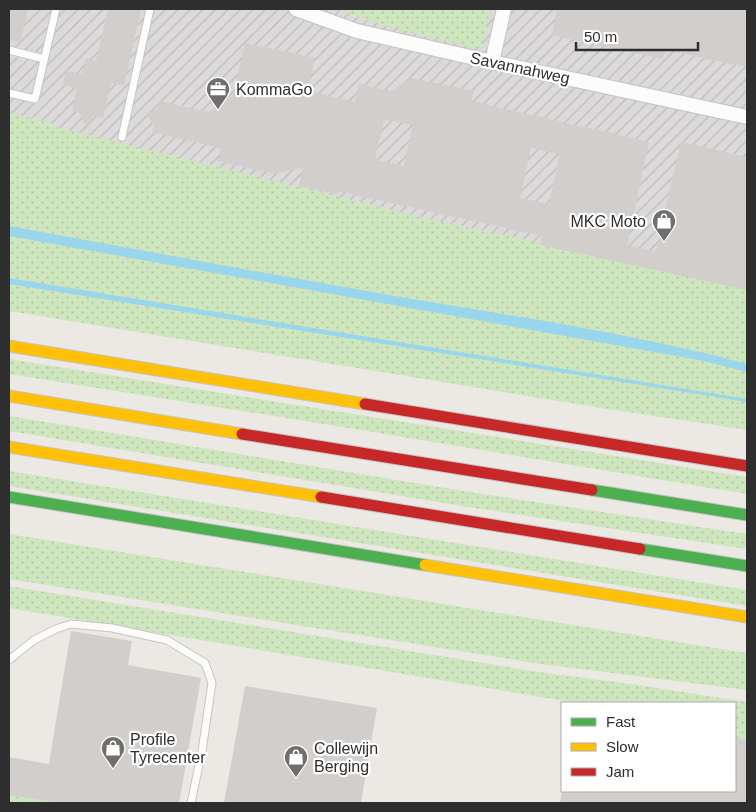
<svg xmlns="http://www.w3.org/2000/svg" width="756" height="812" font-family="Arial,sans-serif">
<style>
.industrial{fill:url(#industrial-furrows)}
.grass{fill:url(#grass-dots)}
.water{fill:#99d6ec}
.building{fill:#d1cecb;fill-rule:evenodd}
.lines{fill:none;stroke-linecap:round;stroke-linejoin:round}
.lane-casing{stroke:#c5c4c5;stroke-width:9}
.street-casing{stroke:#c5c4c5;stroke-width:16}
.fast-casing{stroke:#c6c5c4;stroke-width:13}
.slow-casing{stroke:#c6c5c4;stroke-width:13}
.jam-casing{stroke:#c6c5c4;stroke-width:13}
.lane{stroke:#fcfcfb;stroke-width:7}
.street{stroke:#fcfcfb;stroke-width:14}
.fast{stroke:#4caf50;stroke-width:11}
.slow{stroke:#ffc107;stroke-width:11}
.jam{stroke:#c62828;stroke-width:11}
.labels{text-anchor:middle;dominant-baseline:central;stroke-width:4.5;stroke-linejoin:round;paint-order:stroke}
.street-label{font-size:16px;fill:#2e2e2e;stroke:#fff}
.poi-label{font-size:16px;fill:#2e2e2e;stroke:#fff;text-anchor:start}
</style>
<defs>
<pattern id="industrial-furrows" width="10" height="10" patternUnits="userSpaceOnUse" patternTransform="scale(1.25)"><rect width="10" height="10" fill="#dcd9db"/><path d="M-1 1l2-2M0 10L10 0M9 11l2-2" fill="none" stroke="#bdbbbc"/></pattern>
<pattern id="grass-dots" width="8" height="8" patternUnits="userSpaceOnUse" patternTransform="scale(1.25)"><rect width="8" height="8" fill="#cee6be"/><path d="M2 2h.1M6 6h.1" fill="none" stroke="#b1c6a4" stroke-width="1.8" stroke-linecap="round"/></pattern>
</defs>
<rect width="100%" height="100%" fill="#ece8e4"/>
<path class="industrial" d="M9 9H747V350L9 221Z"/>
<path class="grass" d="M336 9H490L481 50 382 25Z
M9 113 52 123V126L424 218 747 287V430L601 408 9 311Z
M9 359 747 477V494L293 419 9 374Z
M9 416 470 492 747 534V549L468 507 9 431Z
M9 471 747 590V606L9 486Z
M9 534 747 653V690L541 664 9 579Z
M9 586 539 672 638 685 747 702V740L735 738V703H577L9 608Z
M9 795 57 803H9Z"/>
<path class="water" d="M9 226C141 250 274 275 406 298 520 317 636 334 747 364V372L704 361 9 236Z
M9 278 747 399V402L9 284Z"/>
<path class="building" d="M9 9H28L21 40 19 42 9 39Z
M108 9H141L124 86 111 83 103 118 94 116 85 125 80 113 72 111 77 88 63 85 66 71 82 74 86 58 96 61Z
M557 9H747V67L665 50 663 59 552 35Z
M245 43 315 58 308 91 355 102 359 84 391 91 411 78 474 91 471 101 649 142 627 245 656 251 681 142 747 157V290L540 245 542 236 338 191 337 194 299 186 303 167 276 174 218 161 221 148 152 132 154 125 146 114 157 109 159 101 208 112 233 96ZM384 119 413 125 404 166 375 160ZM531 148 560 154 549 204 520 198Z
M71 631 132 641 128 665 201 678 179 803H57L9 795V757L49 764Z
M245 686 377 708 361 803H224Z
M735 738 747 740V803H560L562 791H735Z"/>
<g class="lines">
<g class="lane-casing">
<path id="lane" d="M9 50 44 59
M9 93 35 99 56 9
M122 137 150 9
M9 660 34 640 56 629 71 624 112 628 167 640 205 663 212 683 202 751 191 803"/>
</g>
<g class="street-casing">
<path id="street" d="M296 9 357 31 492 62 747 117
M492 62 504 9"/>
</g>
<g class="fast-casing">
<path id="fast" d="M592 490 747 515
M9 497 425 565
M640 549 747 566"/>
</g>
<g class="slow-casing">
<path id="slow" d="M9 346 365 404
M9 396 242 434
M9 447 321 497
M425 565 747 617"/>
</g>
<g class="jam-casing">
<path id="jam" d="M365 404 747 466
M242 434 592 490
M321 497 640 549"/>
</g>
<use href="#lane" class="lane"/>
<use href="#street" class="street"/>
<use href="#fast" class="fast"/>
<use href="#slow" class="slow"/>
<use href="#jam" class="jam"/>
</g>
<defs>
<g id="office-pin" transform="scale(1.25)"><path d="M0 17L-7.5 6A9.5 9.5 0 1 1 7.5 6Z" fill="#706f6e" stroke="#fff"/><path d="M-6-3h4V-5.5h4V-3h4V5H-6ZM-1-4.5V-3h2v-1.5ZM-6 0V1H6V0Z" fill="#fff"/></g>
<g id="shop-pin" transform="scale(1.25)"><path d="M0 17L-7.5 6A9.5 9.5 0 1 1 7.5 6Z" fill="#706f6e" stroke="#fff"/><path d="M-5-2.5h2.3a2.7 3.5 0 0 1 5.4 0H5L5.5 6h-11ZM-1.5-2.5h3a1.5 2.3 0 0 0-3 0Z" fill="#fff"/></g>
</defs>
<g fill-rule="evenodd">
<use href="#office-pin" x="218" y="89"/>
<use href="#shop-pin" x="664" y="221"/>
<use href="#shop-pin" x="113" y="748"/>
<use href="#shop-pin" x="296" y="757"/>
</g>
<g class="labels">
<g class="street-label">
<text transform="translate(520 68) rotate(12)">Savannahweg</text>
</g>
<g class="poi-label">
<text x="236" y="89">KommaGo</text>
<text x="646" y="221" text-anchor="end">MKC Moto</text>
<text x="130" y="739">Profile<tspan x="130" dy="18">Tyrecenter</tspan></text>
<text x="314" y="748">Collewijn<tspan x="314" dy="18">Berging</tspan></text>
</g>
</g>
<rect width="756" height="812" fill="none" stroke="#2e2e2e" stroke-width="20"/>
<rect x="561" y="702" width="175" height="90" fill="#ffffff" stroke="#ababab"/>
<rect x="571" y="718" width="25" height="8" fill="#4caf50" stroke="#ababab"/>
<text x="606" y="727" font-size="15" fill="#2e2e2e">Fast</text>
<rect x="571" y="743" width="25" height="8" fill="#ffc107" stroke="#ababab"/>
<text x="606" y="752" font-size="15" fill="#2e2e2e">Slow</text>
<rect x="571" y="768" width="25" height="8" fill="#c62828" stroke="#ababab"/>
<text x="606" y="777" font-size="15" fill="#2e2e2e">Jam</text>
<path d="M576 42v8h122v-8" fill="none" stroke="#2e2e2e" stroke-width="2.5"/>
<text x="584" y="42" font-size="15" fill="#2e2e2e" stroke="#ffffff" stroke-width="4" paint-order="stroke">50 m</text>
</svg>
